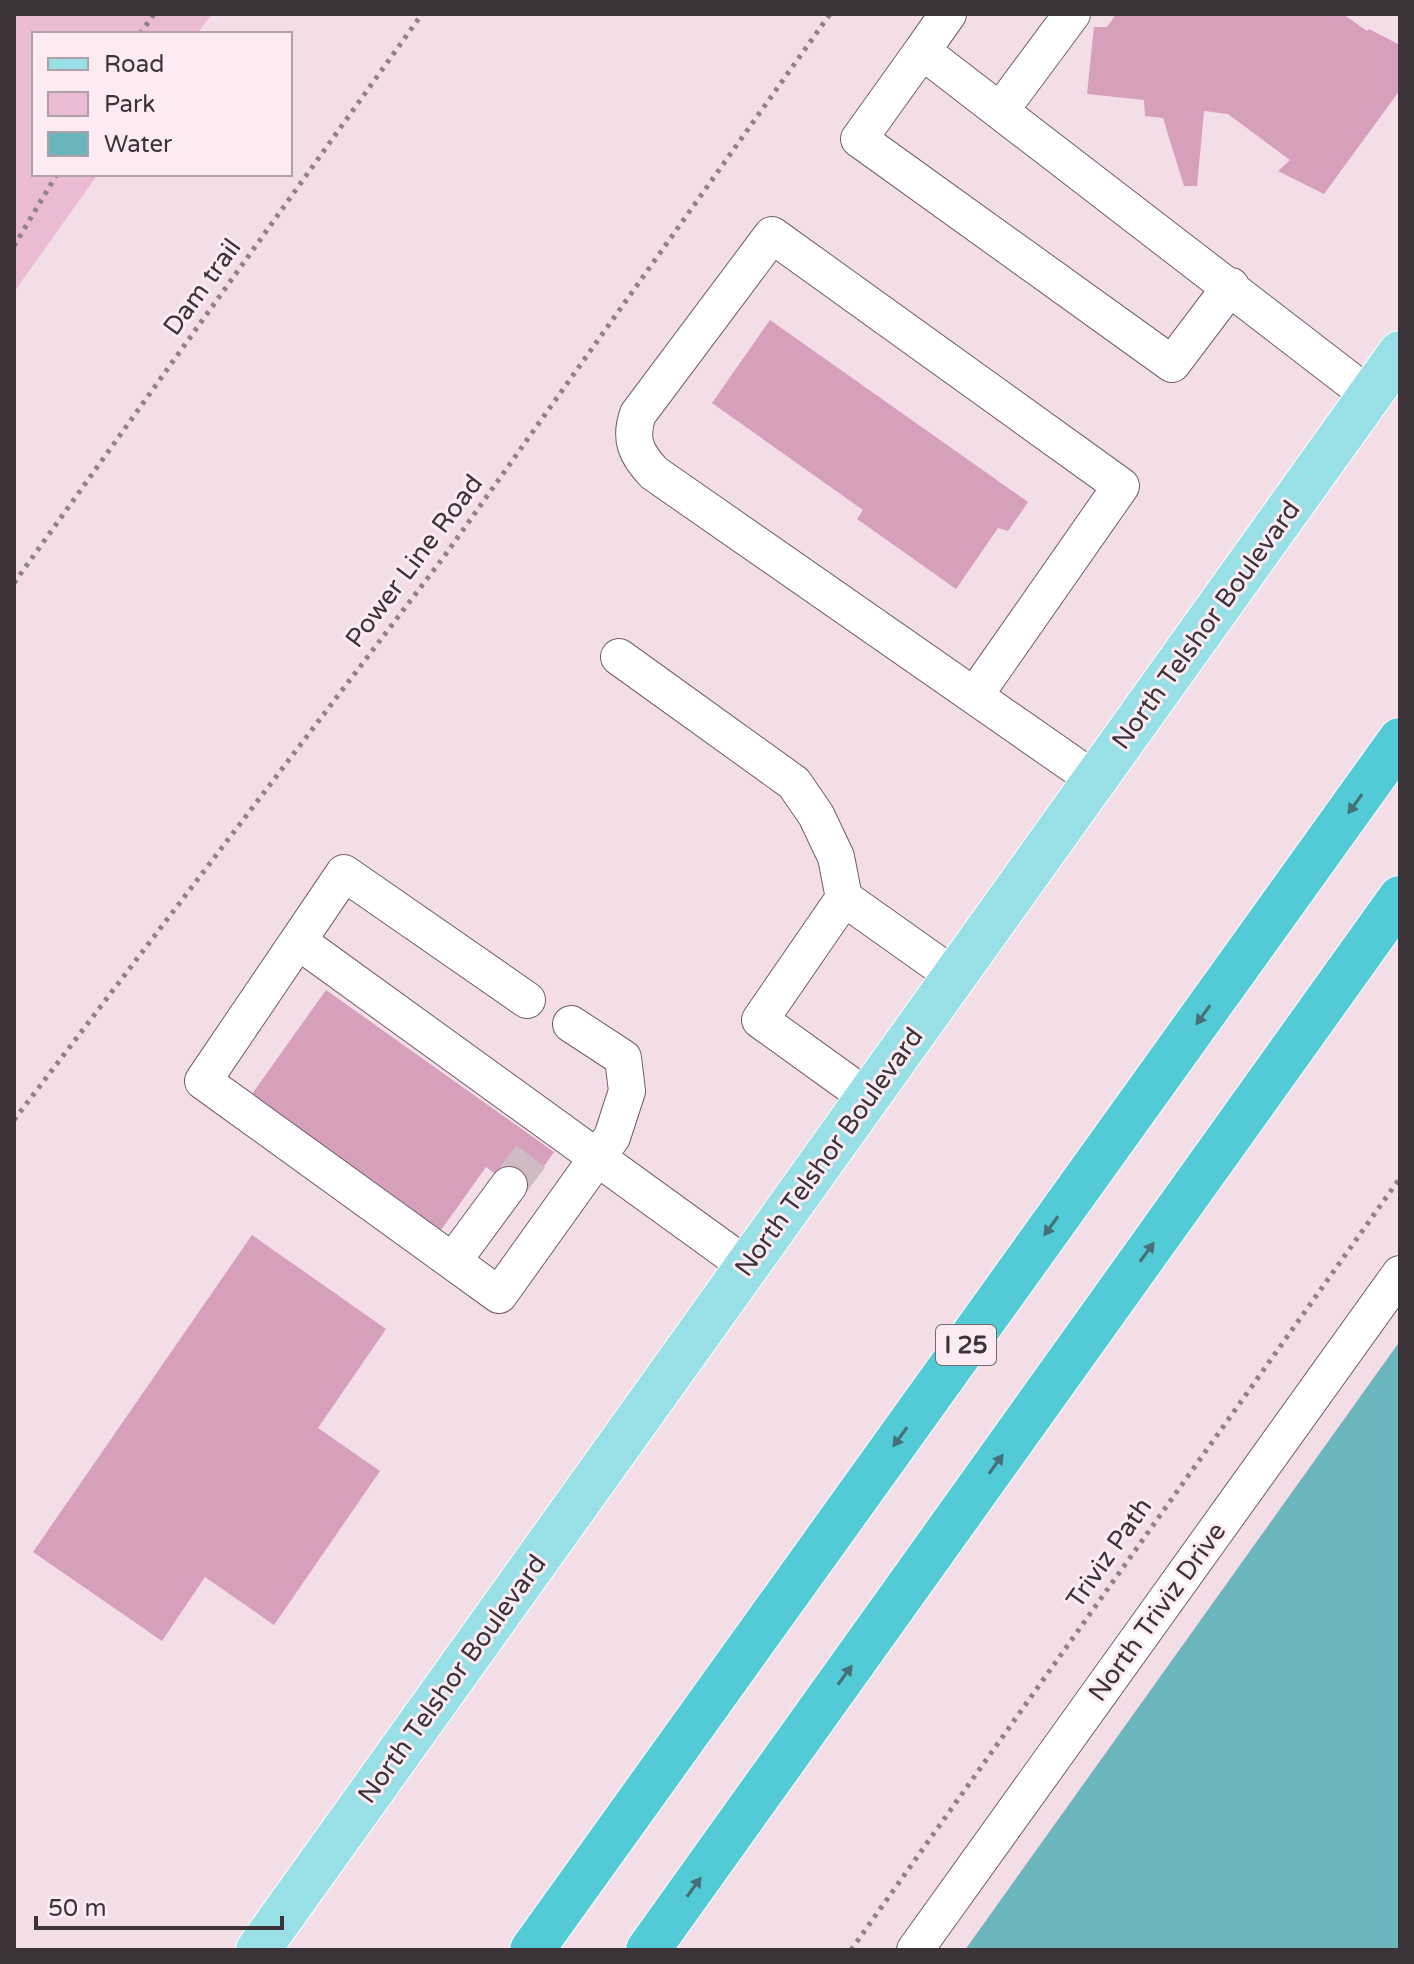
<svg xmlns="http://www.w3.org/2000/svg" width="1414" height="1964" font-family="'Varela Round',sans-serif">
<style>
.green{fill:#eabbd2}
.water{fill:#6bb5bc}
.building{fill:#d69fbb}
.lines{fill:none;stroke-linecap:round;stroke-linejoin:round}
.minor-tunnel{stroke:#cebbc4;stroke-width:36;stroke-dasharray:36 18;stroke-linecap:butt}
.minor-casing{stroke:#725f68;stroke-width:38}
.major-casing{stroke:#fff;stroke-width:46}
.highway-casing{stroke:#fff;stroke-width:46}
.path{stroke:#918289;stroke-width:5;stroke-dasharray:4 6;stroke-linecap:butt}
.minor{stroke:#fff;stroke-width:36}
.major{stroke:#98e0e6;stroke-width:44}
.highway{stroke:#53cbd6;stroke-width:44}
.oneway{fill:#457077}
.labels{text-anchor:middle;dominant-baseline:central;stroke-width:6;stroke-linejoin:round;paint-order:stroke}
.shield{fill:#fdebf4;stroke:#766a70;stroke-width:2}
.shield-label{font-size:24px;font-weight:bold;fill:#3c3338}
.street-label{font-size:26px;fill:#3c3338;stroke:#fdebf4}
</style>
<rect width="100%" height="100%" fill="#f3dde7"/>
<path class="green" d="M14 14H212L197 34H34V174H98L14 292Z"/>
<path class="water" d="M1400 1341V1950H965Z"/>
<path class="building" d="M1116 14H1343L1367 31 1369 29 1400 45V90L1324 194 1278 171 1290 160 1228 114 1204 111 1197 186H1184L1163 118 1145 116 1144 100 1087 94 1094 27H1107Z
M770 320 1028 502 1008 531 998 528 956 589 857 519 863 510 712 403Z
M326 990 554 1152 524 1195 486 1167 441 1230 252 1094Z
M252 1235 386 1329 318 1428 380 1471 274 1625 205 1577 162 1641 33 1552Z"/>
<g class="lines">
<path class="minor-tunnel" d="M509 1185 541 1143"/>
<g class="minor-casing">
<path id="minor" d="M948 14 922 51 1370 396
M922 51 859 139 1172 364 1231 286
M1000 111 1072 14
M619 657 794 783 816 815 836 857 844 898
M975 695 1121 486 772 235 638 414C629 439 636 454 654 473L1095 780
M298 941 747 1266
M527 1000 344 873 203 1081 499 1295 612 1137 627 1091 623 1058 571 1024
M867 1097 760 1020 844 898 954 976
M453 1261 509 1185
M915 1950 1400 1274"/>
</g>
<g class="major-casing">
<path id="major" d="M258 1950 1400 353"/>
</g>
<g class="highway-casing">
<path id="highway" d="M532 1950 1400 740
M648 1950 1400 898"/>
</g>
<path class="path" d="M140 34 154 14
M14 246 57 174
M14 583 422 14
M14 1120 443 558 830 14
M851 1950 1400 1178"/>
<use href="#minor" class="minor"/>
<use href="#major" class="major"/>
<use href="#highway" class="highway"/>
</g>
<defs><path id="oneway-solid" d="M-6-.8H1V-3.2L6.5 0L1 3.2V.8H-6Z" transform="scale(2)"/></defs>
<g class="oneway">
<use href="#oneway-solid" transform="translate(1355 804) rotate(126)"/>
<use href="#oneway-solid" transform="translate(1203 1015) rotate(126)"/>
<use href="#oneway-solid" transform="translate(1051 1226) rotate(126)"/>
<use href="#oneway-solid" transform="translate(1147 1252) rotate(-54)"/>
<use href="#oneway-solid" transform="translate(900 1437) rotate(126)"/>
<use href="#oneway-solid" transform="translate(996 1464) rotate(-54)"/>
<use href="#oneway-solid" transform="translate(845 1675) rotate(-54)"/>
<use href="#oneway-solid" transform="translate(694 1887) rotate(-54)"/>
</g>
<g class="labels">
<rect class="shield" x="936" y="1325" width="60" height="40" rx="6"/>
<g class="shield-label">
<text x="966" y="1345">I 25</text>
</g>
<g class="street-label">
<text transform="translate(202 287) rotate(-54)">Dam trail</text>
<text transform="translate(414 561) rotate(-53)">Power Line Road</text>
<text transform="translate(1206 625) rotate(-54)">North Telshor Boulevard</text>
<text transform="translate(829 1152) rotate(-54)">North Telshor Boulevard</text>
<text transform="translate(1109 1553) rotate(-55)">Triviz Path</text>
<text transform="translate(1157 1612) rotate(-54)">North Triviz Drive</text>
<text transform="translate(452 1679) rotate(-54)">North Telshor Boulevard</text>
</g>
</g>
<rect width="1414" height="1964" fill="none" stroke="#3c3338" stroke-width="32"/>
<rect x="32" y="32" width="260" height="144" fill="#fdebf4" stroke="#b0a1a9" stroke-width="2"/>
<rect x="48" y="58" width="40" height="12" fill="#98e0e6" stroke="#b0a1a9" stroke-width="2"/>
<text x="104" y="72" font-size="24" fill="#3c3338">Road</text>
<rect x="48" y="92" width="40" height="24" fill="#eabbd2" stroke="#b0a1a9" stroke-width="2"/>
<text x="104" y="112" font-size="24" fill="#3c3338">Park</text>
<rect x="48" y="132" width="40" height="24" fill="#6bb5bc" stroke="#b0a1a9" stroke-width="2"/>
<text x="104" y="152" font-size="24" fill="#3c3338">Water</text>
<path d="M36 1916v12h246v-12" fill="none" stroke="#3c3338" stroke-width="4"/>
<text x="48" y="1916" font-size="24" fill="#3c3338" stroke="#fdebf4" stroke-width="6" paint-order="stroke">50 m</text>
</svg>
